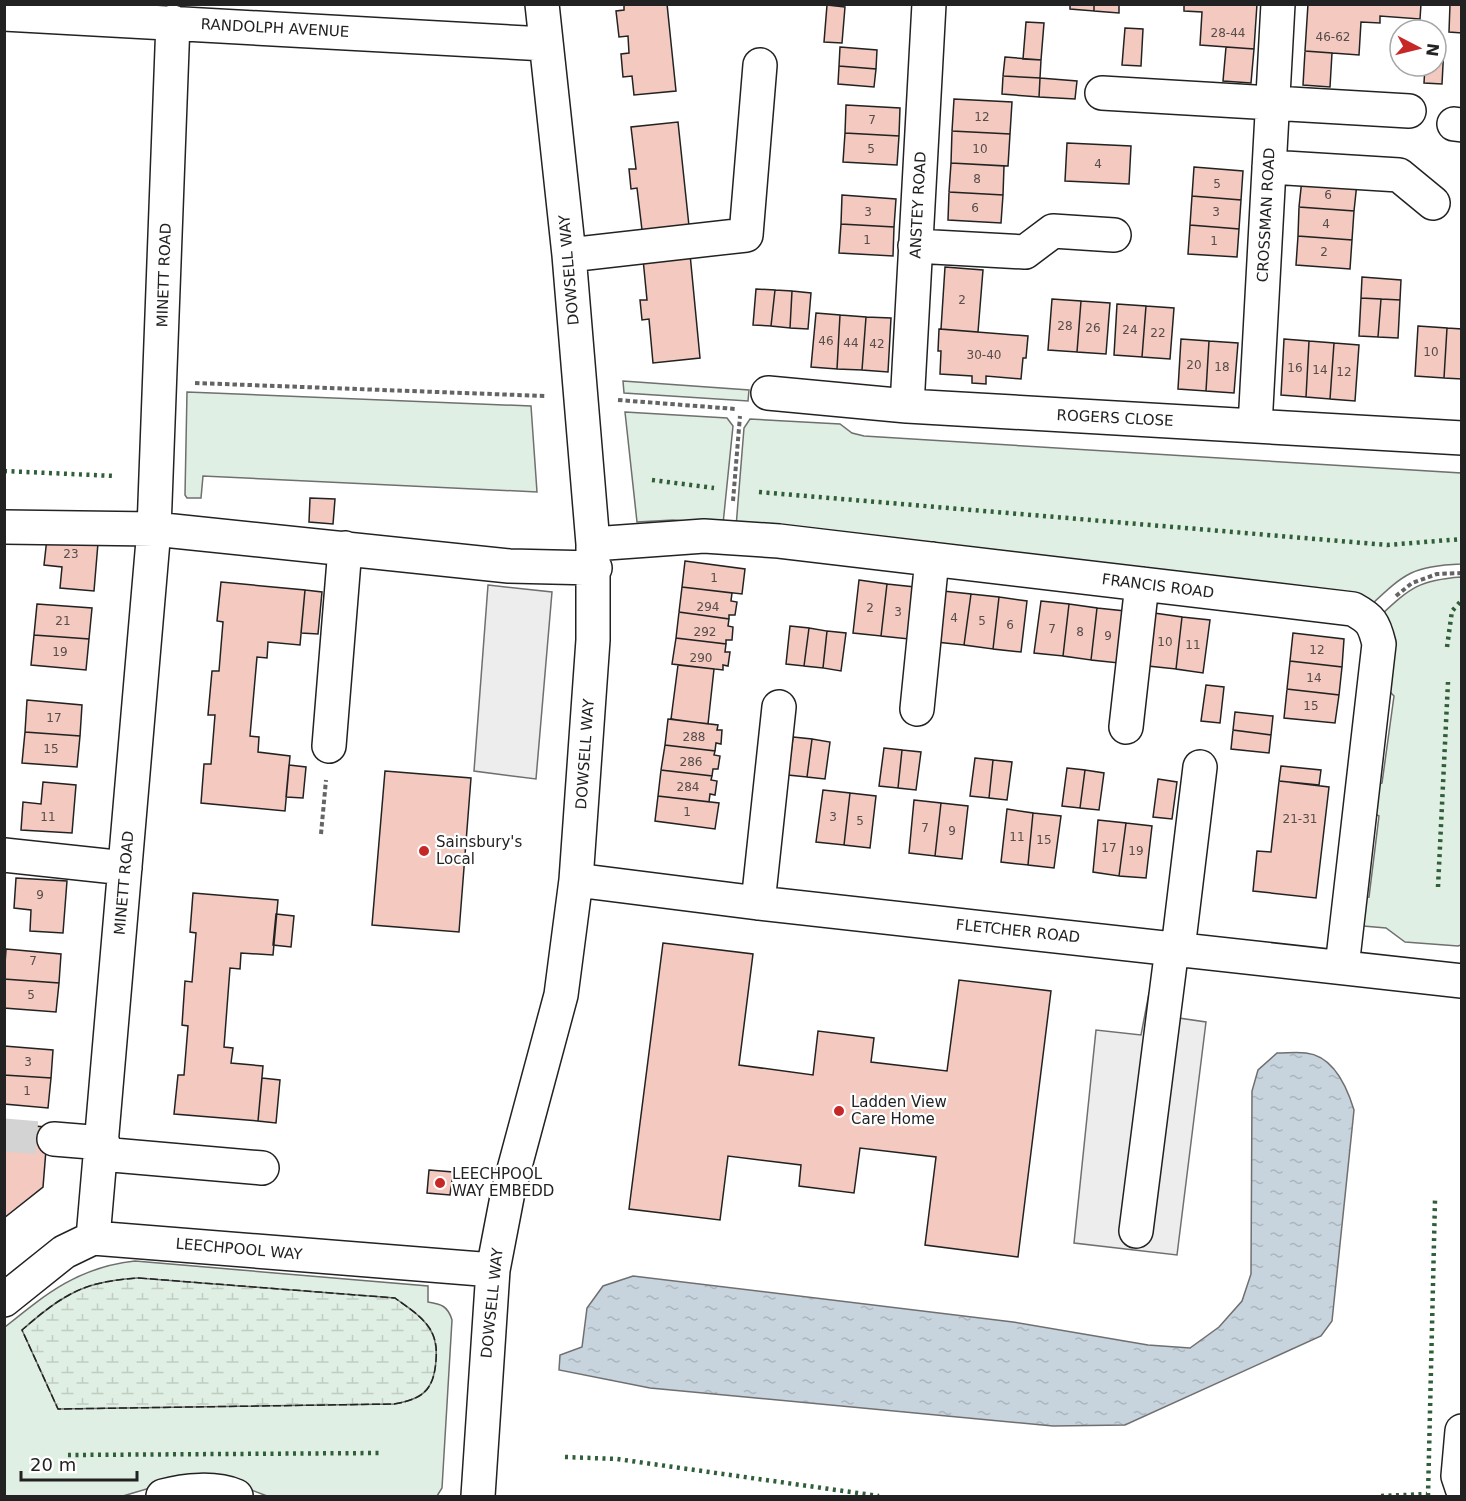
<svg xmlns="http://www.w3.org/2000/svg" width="1466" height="1501" font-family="'DejaVu Sans',sans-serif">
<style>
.green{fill:#e0efe3;stroke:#6f6f6f;stroke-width:1.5}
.wetland{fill:url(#wetland-marsh);stroke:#6f6f6f;stroke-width:1.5}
.parking{fill:#ededed;stroke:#6f6f6f;stroke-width:1.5}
.water{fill:url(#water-ripples);stroke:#6f6f6f;stroke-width:1.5}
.building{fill:#f3c9c0;stroke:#222;stroke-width:1.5}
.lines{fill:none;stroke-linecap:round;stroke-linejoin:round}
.minor-tunnel{stroke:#d3d3d3;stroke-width:33;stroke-dasharray:33 16;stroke-linecap:butt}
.minor-casing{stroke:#222;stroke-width:36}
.path{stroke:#646464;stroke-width:4;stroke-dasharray:4.5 3;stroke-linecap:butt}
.minor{stroke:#fff;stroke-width:33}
.hedge{stroke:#2f5e38;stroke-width:4.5;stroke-dasharray:3 4.5;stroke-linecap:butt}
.fence{stroke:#222;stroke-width:1.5;stroke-dasharray:8 3;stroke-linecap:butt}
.poi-dot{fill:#c62828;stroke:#fff;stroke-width:2}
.labels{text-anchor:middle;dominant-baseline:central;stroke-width:4.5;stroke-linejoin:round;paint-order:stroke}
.number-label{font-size:12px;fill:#564c4a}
.street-label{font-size:15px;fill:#222;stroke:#fff}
.poi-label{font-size:15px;fill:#222;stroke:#fff;text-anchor:start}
</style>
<defs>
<pattern id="wetland-marsh" width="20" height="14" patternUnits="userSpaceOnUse" patternTransform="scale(1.5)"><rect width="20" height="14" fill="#e0efe3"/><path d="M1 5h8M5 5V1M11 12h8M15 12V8" fill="none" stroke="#c0cdc2"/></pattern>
<pattern id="water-ripples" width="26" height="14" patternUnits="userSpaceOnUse" patternTransform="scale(1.5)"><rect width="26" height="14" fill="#c7d3dd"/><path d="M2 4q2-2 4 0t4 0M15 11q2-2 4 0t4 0" fill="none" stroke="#abb5bd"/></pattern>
</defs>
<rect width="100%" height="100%" fill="#fff"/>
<path class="green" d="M623 381 749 390 748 401 624 393Z
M187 392 531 406 537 492 203 476 201 498H187L185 495Z
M625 412 727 418 733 426 723 524 673 520 637 522Z
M750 419 840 424 852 433 864 436 1461 473V564C1413 566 1405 573 1371 605L736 527 744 428Z
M1461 577V945L1458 946 1405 942 1386 928 1352 925 1356 899 1369 897 1379 816 1373 813 1377 785 1382 783 1394 696 1388 690 1381 615C1411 587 1420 580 1461 577Z
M135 1261 428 1286V1302C441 1304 448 1306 452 1320L442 1488 437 1496H267L246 1488 170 1482 123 1496H5V1327C47 1293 79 1267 135 1261Z"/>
<path class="wetland" d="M138 1278 395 1298C407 1307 422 1316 430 1329 436 1339 437 1348 436 1360 434 1390 423 1399 394 1404L58 1409 22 1330C45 1310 70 1289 101 1283 113 1280 126 1279 138 1278Z"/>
<path class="parking" d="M488 585 552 592 536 779 474 771Z
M1149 993 1182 997 1179 1018 1206 1022 1177 1255 1074 1243 1096 1030 1141 1035Z"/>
<path class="water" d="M1277 1053C1287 1053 1297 1052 1306 1053 1334 1056 1347 1087 1354 1110L1332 1321 1321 1336 1125 1425 1053 1426 650 1388 559 1370 560 1355 582 1347 587 1308 603 1286 633 1276 1013 1322 1148 1345 1190 1348 1219 1327 1242 1301 1251 1274 1252 1091 1258 1070Z"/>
<path class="building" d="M624 4H667L676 91 634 95 632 76 623 77 621 54 629 53 628 36 619 37 616 11 624 10Z
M1070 4H1094V11L1070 9Z
M1094 4H1119V13L1094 11Z
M1184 4H1257L1254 49 1200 45 1202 12 1184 11Z
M1308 4H1421L1420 19 1380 16V23L1361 22 1359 55 1305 51Z
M1450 4H1462V33L1449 32Z
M827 5 845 7 842 43 824 42Z
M1026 22 1044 23 1041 60 1023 59Z
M1125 28 1143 29 1141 66 1122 65Z
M1436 45 1444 46 1442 84 1424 83 1425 66H1436Z
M840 47 877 50 876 69 839 66Z
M1226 47 1254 49 1251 83 1223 81Z
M1305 51 1332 53 1330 87 1303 85Z
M1005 57 1041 60 1040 78 1003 76Z
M839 66 876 69 874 87 838 84Z
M1003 76 1040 78 1039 97 1002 94Z
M1040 78 1077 81 1075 99 1039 97Z
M954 99 1012 102 1010 134 952 131Z
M846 105 900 108 899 136 845 133Z
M678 122 689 226 642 230 637 188 631 189 629 169H636L631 127Z
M952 131 1010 134 1008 166 951 163Z
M845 133 899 136 897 165 843 162Z
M1067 143 1131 146 1129 184 1065 181Z
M951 163 1004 166 1003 195 949 192Z
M1194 167 1243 171 1241 200 1192 196Z
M1302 179 1357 183 1354 211 1299 207Z
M949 192 1003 195 1001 223 948 220Z
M842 195 896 199 894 227 841 224Z
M1192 196 1241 200 1239 229 1190 225Z
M1299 207 1354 211 1352 240 1298 236Z
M841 224 894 227 893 256 839 253Z
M1190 225 1239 229 1237 257 1188 254Z
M1298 236 1352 240 1350 269 1296 265Z
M690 254 700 358 653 363 649 319 642 320 640 300H647L643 259Z
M945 267 983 270 978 332 941 329Z
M1362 277 1401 280 1400 300 1361 298Z
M756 289 775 290 771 326 753 325Z
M775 290 792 291 790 328 771 326Z
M792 291 811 293 808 329 790 328Z
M1361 298 1381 299 1378 337 1359 336Z
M1052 299 1081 301 1077 352 1048 350Z
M1381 299 1400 300 1398 338 1378 337Z
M1081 301 1110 303 1106 354 1077 352Z
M1117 304 1146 306 1142 357 1114 355Z
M1146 306 1174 308 1170 359 1142 357Z
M816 313 840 315 837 369 811 367Z
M840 315 866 317 862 370 837 369Z
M866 317 891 318 888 372 862 370Z
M1418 326 1447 328 1444 378 1415 376Z
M1447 328 1462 329V379L1444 378Z
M939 329 1028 336 1026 358H1023L1021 379 986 376V384L972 383V376L940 374 941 351H938Z
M1181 339 1209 341 1206 391 1178 389Z
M1284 339 1309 341 1306 397 1281 395Z
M1209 341 1238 343 1234 393 1206 391Z
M1309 341 1334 343 1330 399 1306 397Z
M1334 343 1359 345 1355 401 1330 399Z
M310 498 335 499 333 524 309 522Z
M47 538 98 543 94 591 60 588 62 567 44 565Z
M685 561 745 569 742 594 682 587Z
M859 580 887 584 881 636 853 633Z
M221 582 305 590 300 645 268 642 267 658 257 657 250 736 259 737 258 752 290 756 285 811 201 803 204 764H211L215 715H208L212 671H219L223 622 217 621Z
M887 584 915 587 909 639 881 636Z
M682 587 732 593 731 601 737 602 735 615H729V619L679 612Z
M305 590 322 592 318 634 301 633Z
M943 591 971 594 964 645 936 642Z
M971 594 999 597 993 649 964 645Z
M999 597 1027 601 1021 652 993 649Z
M1041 601 1069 604 1063 656 1034 653Z
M37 604 92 608 89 639 34 635Z
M1069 604 1097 608 1091 660 1063 656Z
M1097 608 1125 611 1119 663 1091 660Z
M679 612 729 619 728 626 733 627 732 640H726V644L676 638Z
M1154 613 1182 617 1176 669 1148 666Z
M1182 617 1210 620 1203 673 1176 669Z
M790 626 809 628 804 666 786 664Z
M809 628 827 631 823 668 804 666Z
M827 631 846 633 841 671 823 668Z
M1293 633 1344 639 1342 667 1290 661Z
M34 635 89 639 86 670 31 665Z
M676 638 726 644 725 652H730L728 666 723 665V670L672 664Z
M1290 661 1342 667 1339 695 1287 689Z
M678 665 714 669 708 724 671 719Z
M1206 685 1224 687 1220 723 1201 721Z
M1287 689 1339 695 1335 723 1284 718Z
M27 700 82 705 80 736 25 732Z
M1235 712 1273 716 1271 735 1233 730Z
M668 719 718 725 717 730H722L721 744 716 743 715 751 665 745Z
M1233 730 1271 735 1269 753 1231 749Z
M25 732 80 736 77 767 22 763Z
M793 737 812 739 807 777 788 775Z
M812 739 830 742 825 779 807 777Z
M665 745 715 751 714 755 720 756 718 769H713L712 776 661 770Z
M884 748 902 750 898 788 879 786Z
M902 750 921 752 916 790 898 788Z
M975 758 993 760 989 798 970 796Z
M993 760 1012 762 1007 800 989 798Z
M289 765 306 767 303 798 286 797Z
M1281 766 1321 770 1319 785 1279 781Z
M1067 768 1085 770 1080 808 1062 806Z
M661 770 712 776 711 780 717 781 715 795 710 794 709 802 658 796Z
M1085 770 1104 773 1099 810 1080 808Z
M385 771 471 778 459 932 372 925Z
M1158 779 1177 782 1172 819 1153 817Z
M1279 781 1329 787 1316 898 1253 891 1257 851 1271 852Z
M43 782 76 785 72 833 21 830 23 802 41 804Z
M823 790 850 793 844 845 816 842Z
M850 793 876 796 870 848 844 845Z
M658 796 719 803 715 829 655 821Z
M914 800 941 803 935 856 909 853Z
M941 803 968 806 962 859 935 856Z
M1007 809 1033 813 1028 865 1001 862Z
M1033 813 1061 816 1054 868 1028 865Z
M1098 820 1126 823 1119 876 1093 872Z
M1126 823 1152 826 1146 878 1119 876Z
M16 878 67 881 63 933 30 931 31 910 14 908Z
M193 893 278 900 273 955 241 953 240 969 230 968 224 1047 233 1048 231 1063 263 1066 258 1121 174 1114 178 1075H184L188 1026 182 1025 185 981 192 982 196 933 190 932Z
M276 914 294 916 291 947 273 945Z
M663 943 753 954 739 1065 813 1075 818 1031 874 1038 871 1062 947 1071 959 980 1051 991 1018 1257 925 1245 936 1157 860 1148 854 1193 799 1186 801 1165 728 1156 720 1220 629 1209Z
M6 949 61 954 59 983 4 979Z
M4 979 59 983 56 1012 4 1008Z
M4 1046 53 1050 51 1078 4 1075Z
M4 1075 51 1078 48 1108 4 1104Z
M262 1078 280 1080 276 1123 258 1121Z
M4 1123 55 1128 46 1150 43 1187 4 1218Z
M429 1170 453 1172 450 1195 427 1193Z"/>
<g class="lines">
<path class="minor-tunnel" d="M4 1135 54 1139"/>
<g class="minor-casing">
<path id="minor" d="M4 14 545 44
M1102 93 1409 111
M1454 124 1462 125
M1269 167 1399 175 1433 203
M915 246 1025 252 1053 231 1114 235
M569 255 746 235 760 65
M768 393 907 406 1462 438
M907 406 929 4
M1255 426 1278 4
M4 527 154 529 509 566 595 568
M593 544 704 536 779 541 1353 609C1371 619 1374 623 1379 644L1342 967
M917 709 932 559
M1126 727 1142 584
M329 746 345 548
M4 855 125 868
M576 880 758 903 1462 981
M758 903 779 707
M1178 949 1200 767
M54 1139 103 1143
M101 1154 262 1168
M1136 1231 1172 948
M93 1238 154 529 173 22
M4 1300 64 1252 93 1238 493 1270
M1462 1431 1458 1476 1462 1488
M163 1496C185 1490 215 1487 236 1496
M478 1496 493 1270 508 1192 561 995 576 880 593 640V544L569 255 542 4"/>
</g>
<path class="path" d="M195 383 545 396
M618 400 736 409
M733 501 740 416
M1396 596 1412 583 1437 574 1462 573
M321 834 326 780"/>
<use href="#minor" class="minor"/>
<path class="hedge" d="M4 471 115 476
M652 480 714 488
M759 492 1387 545 1462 539
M1447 647 1452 611 1462 600
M1438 887 1448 682
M68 1455 381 1453
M565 1457 617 1459 879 1496
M1381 1496 1427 1494
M1428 1496 1435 1200"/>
<path class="fence" d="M139 1278 395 1298C407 1307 422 1316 430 1329 436 1339 437 1348 436 1360 434 1390 423 1399 394 1404L58 1409 22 1330C45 1310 70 1289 101 1283 113 1280 126 1279 139 1278Z"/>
</g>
<g class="poi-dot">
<circle cx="424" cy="851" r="6"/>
<circle cx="839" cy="1111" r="6"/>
<circle cx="440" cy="1183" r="6"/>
</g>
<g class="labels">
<g class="number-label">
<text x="1228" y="33">28-44</text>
<text x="1333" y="37">46-62</text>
<text x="982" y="117">12</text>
<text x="872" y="120">7</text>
<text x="871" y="149">5</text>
<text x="980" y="149">10</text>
<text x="1098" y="164">4</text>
<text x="977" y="179">8</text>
<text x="1217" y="184">5</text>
<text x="1328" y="195">6</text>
<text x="975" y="208">6</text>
<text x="868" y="212">3</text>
<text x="1216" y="212">3</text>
<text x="1326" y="224">4</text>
<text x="867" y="240">1</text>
<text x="1214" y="241">1</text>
<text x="1324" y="252">2</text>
<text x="962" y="300">2</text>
<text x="1065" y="326">28</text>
<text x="1093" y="328">26</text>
<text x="1130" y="330">24</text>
<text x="1158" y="333">22</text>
<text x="826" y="341">46</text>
<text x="851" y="343">44</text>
<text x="877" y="344">42</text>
<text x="1431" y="352">10</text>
<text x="984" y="355">30-40</text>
<text x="1194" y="365">20</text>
<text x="1222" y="367">18</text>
<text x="1295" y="368">16</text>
<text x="1320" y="370">14</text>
<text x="1344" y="372">12</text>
<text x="71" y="554">23</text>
<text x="714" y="578">1</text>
<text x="708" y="607">294</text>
<text x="870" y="608">2</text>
<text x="898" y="612">3</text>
<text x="954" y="618">4</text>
<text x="63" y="621">21</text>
<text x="982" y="621">5</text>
<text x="1010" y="625">6</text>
<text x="1052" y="629">7</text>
<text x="705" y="632">292</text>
<text x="1080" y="632">8</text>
<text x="1108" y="636">9</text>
<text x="1165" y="642">10</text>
<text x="1193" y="645">11</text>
<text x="1317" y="650">12</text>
<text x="60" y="652">19</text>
<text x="701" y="658">290</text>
<text x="1314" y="678">14</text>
<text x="1311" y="706">15</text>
<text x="54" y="718">17</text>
<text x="694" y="737">288</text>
<text x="51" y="749">15</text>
<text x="691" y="762">286</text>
<text x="688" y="787">284</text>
<text x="687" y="812">1</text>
<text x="48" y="817">11</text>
<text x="833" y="817">3</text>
<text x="1300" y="819">21-31</text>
<text x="860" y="821">5</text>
<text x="925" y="828">7</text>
<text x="952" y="831">9</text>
<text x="1017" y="837">11</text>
<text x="1044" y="840">15</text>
<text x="1109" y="848">17</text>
<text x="1136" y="851">19</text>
<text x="40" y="895">9</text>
<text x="33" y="961">7</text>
<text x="31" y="995">5</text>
<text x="28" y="1062">3</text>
<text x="27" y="1091">1</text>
</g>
<g class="street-label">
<text transform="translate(275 28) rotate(3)">RANDOLPH AVENUE</text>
<text transform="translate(918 205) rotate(-87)">ANSTEY ROAD</text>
<text transform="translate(1266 215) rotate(-87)">CROSSMAN ROAD</text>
<text transform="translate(569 270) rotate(-95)">DOWSELL WAY</text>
<text transform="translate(164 275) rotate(-88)">MINETT ROAD</text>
<text transform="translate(1115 418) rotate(3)">ROGERS CLOSE</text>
<text transform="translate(1158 586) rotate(7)">FRANCIS ROAD</text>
<text transform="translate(585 754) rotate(-86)">DOWSELL WAY</text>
<text transform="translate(124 883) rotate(-85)">MINETT ROAD</text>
<text transform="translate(1018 931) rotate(6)">FLETCHER ROAD</text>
<text transform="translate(239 1249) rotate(5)">LEECHPOOL WAY</text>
<text transform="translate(492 1303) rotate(-84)">DOWSELL WAY</text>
</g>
<g class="poi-label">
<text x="436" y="842">Sainsbury's<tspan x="436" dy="17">Local</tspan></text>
<text x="851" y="1102">Ladden View<tspan x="851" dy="17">Care Home</tspan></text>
<text x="452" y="1174">LEECHPOOL<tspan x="452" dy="17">WAY EMBEDD</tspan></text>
</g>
</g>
<rect width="1466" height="1501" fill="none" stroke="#222222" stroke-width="12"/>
<g transform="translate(1418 48) rotate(97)"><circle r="28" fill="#ffffff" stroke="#a7a7a7" stroke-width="1.5"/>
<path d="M0-4.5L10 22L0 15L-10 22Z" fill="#c62828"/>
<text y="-9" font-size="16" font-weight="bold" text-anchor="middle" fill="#222222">N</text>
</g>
<path d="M21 1471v9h116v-9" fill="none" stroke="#222222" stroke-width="3"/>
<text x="30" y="1471" font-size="18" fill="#222222" stroke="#ffffff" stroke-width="4.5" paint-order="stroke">20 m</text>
</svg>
